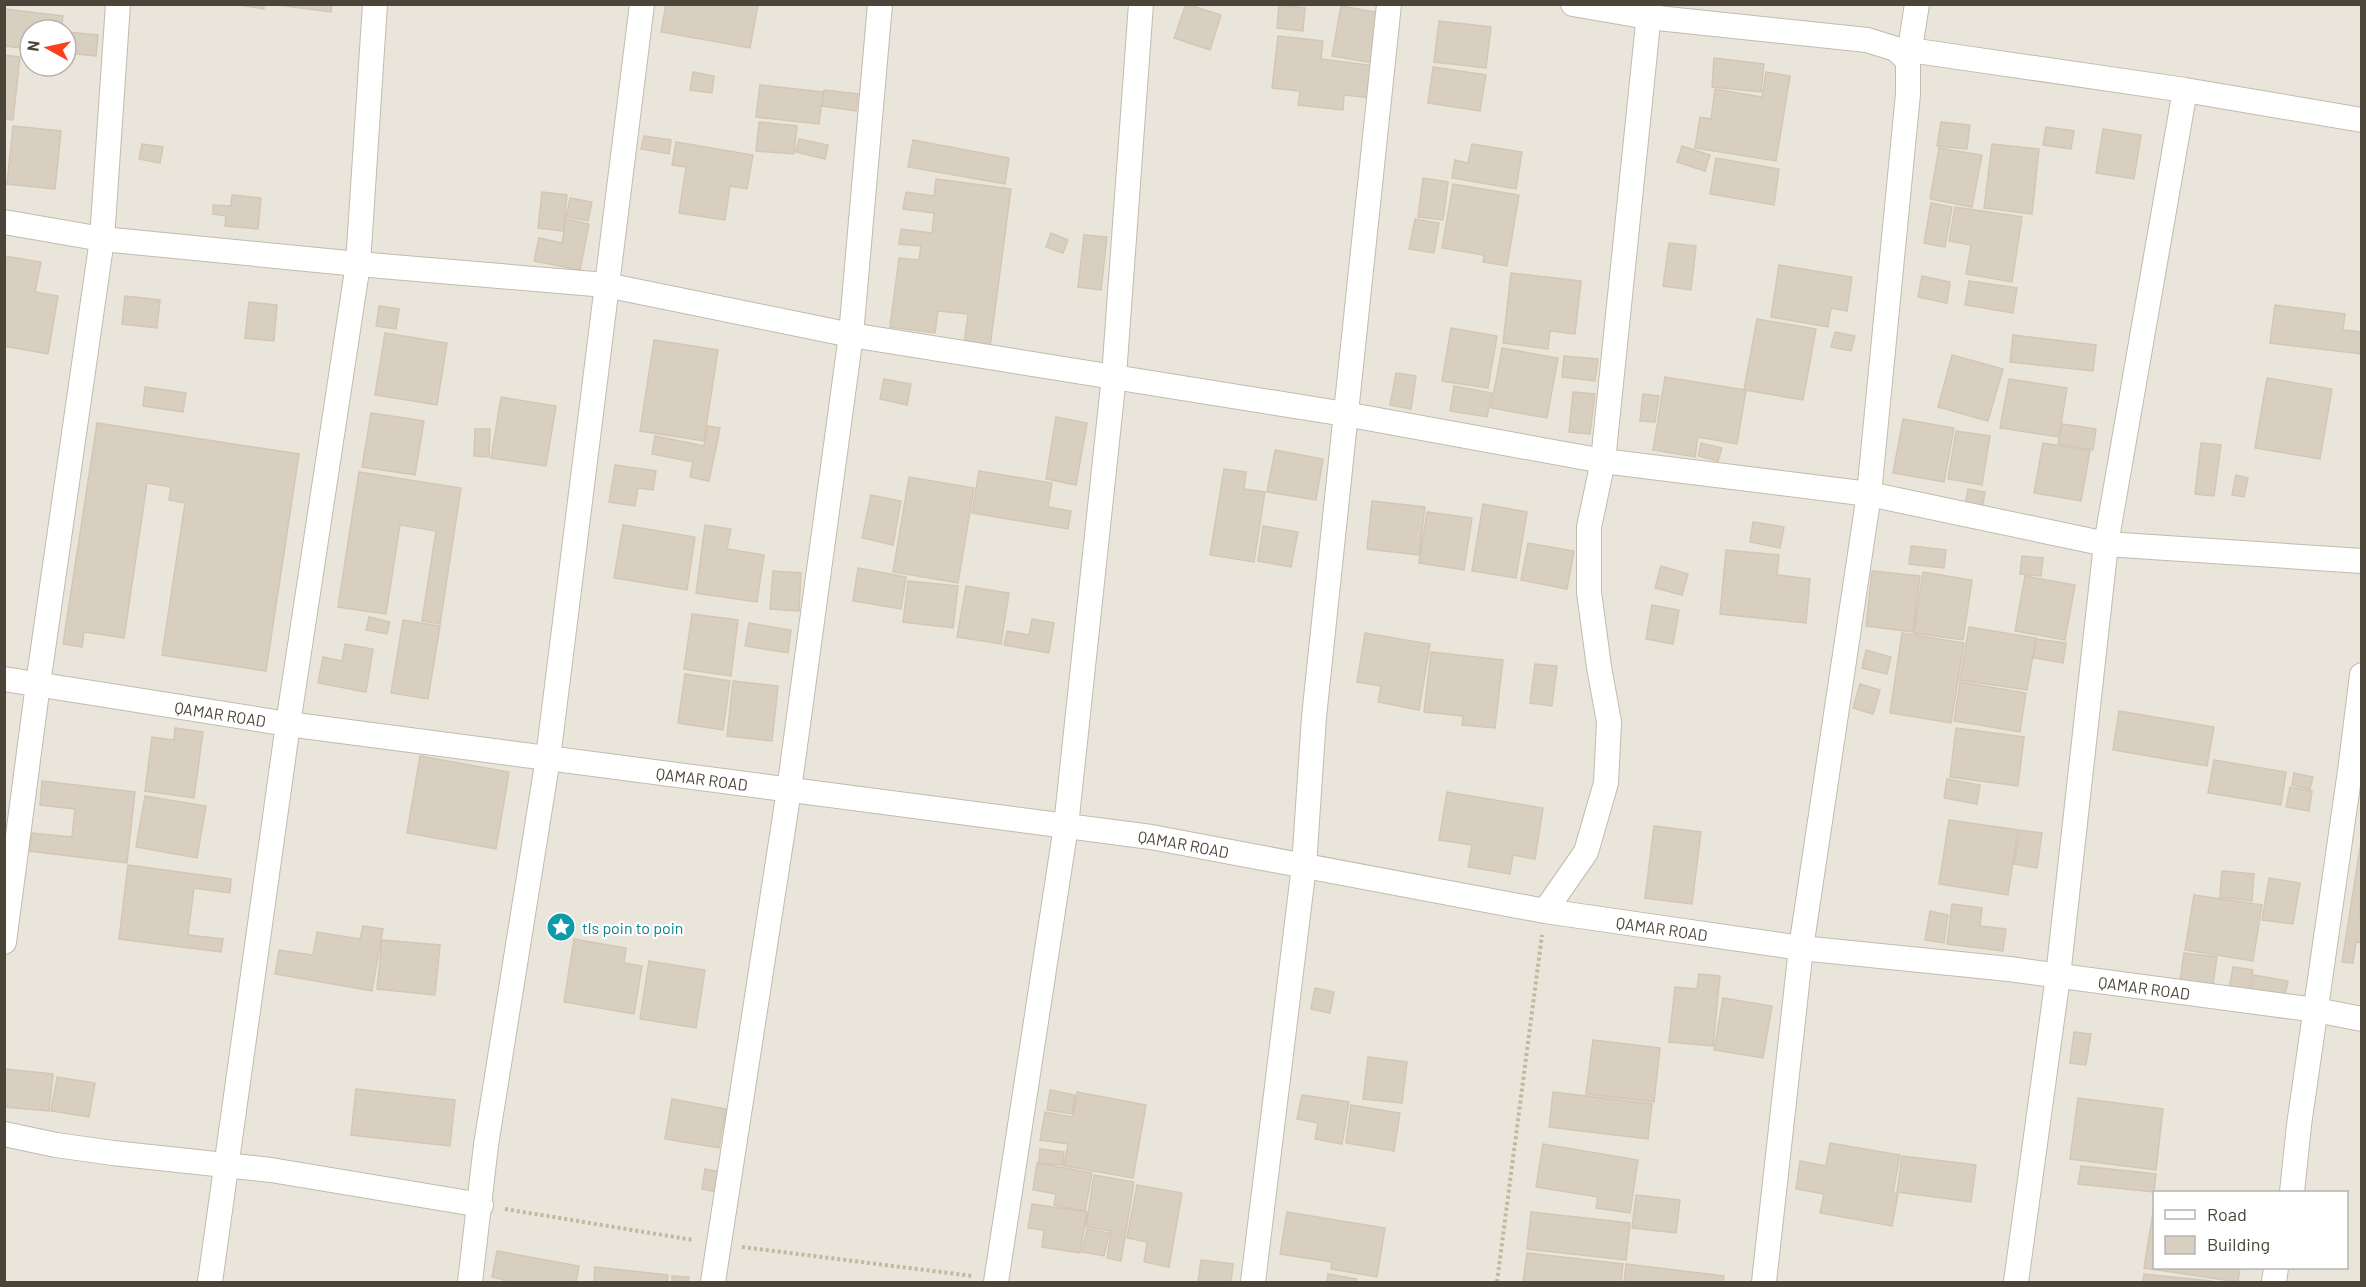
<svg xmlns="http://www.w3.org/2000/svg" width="2366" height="1287" font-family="Barlow,sans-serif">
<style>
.residential{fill:#eae5da;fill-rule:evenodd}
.building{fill:#d8cfc1;stroke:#d3c7b4;stroke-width:1.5}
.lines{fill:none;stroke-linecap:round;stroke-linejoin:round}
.minor-casing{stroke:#c2bbae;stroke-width:26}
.path{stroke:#c4b79f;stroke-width:4;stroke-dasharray:3 3;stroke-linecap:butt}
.minor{stroke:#fff;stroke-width:24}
.labels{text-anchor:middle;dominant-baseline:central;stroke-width:4.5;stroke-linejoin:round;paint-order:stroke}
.street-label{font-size:16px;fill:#4b4439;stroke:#fff}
.culture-label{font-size:16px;fill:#0d838f;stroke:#fff;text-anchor:start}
</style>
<rect width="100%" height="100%" fill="#f6f3ec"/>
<path class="residential" d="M5 5H2361V1282H5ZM30 30H66V66H30ZM2154 1192H2346V1268H2154Z"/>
<path class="building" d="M234 4H264V9Z
M270 4H332L331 12Z
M666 4H758L750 48 661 32Z
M1186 4 1221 15 1210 50 1174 38Z
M1279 5 1305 8 1303 31 1277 28Z
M1341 6 1381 13 1372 63 1332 56Z
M5 9 63 16 61 30H30V49L4 46Z
M1439 21 1491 27 1486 68 1434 62Z
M66 32 98 35 96 56 66 53Z
M1278 36 1323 41 1321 59 1375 66 1371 98 1344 95 1343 110 1298 105 1300 91 1272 88Z
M4 55 20 57 13 120 4 119Z
M1714 58 1764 64 1761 92 1712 87Z
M1433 67 1486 75 1480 111 1428 103Z
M693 72 714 76 712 93 690 90Z
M1766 72 1790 76 1776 161 1695 148 1700 117 1711 119 1715 89 1762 97Z
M760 85 823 92 819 124 756 117Z
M824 90 858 94 856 111 822 106Z
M759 122 797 126 794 154 756 151Z
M1941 122 1970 125 1967 149 1937 146Z
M13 126 61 131 55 189 7 184Z
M2046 127 2074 131 2071 149 2043 145Z
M2103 129 2141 135 2134 179 2096 173Z
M644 136 671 140 669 154 641 149Z
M799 139 828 145 825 159 796 152Z
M913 140 1009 158 1005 184 908 167Z
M676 142 753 155 747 189 730 186 725 220 679 213 686 167 672 165Z
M142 144 163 147 160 163 139 159Z
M1472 144 1522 152 1516 189 1452 178 1455 160 1468 163Z
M1992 144 2039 149 2032 214 1984 208Z
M1682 146 1710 155 1705 171 1677 162Z
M1939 148 1982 155 1972 207 1930 199Z
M1716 158 1779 169 1774 205 1710 194Z
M1423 178 1448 182 1443 220 1418 217Z
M936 179 1011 189 990 347 964 344 968 314 938 311 935 333 890 327 899 258 919 260 921 246 899 244 901 229 932 233 934 213 903 209 906 192 934 196Z
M1453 184 1519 195 1507 266 1483 262 1484 255 1442 248Z
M542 192 567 195 563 231 538 228Z
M232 195 261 198 258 229 225 226 226 216 213 214V205L231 206Z
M570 198 592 202 588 221 566 217Z
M1931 203 1952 207 1945 247 1924 243Z
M1955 207 2022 217 2012 282 1966 274 1971 245 1949 241Z
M566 219 589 224 580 270 534 261 539 238 562 243Z
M1415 219 1439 223 1434 253 1409 249Z
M1051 233 1068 240 1063 253 1046 247Z
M1084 235 1107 237 1101 290 1078 287Z
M1669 243 1696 246 1691 290 1663 286Z
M4 256 41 262 35 292 58 296 48 354 4 346Z
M1779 265 1852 277 1847 311 1831 308 1828 327 1771 317Z
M1511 273 1581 281 1575 334 1550 331 1548 349 1503 343Z
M1922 276 1950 282 1947 303 1918 297Z
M1969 281 2017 288 2013 313 1965 305Z
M125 296 160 300 157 328 122 324Z
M249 302 277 305 274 341 245 338Z
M2275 305 2345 314 2343 330 2362 332V354L2270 343Z
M379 306 399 309 396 329 376 326Z
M1757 319 1816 329 1803 400 1744 390Z
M1451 328 1497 336 1488 388 1442 381Z
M1835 332 1855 336 1851 351 1831 347Z
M385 333 447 343 437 405 375 395Z
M2013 335 2096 345 2093 371 2010 362Z
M654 340 718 350 704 441 640 431Z
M1502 348 1558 358 1547 418 1491 408Z
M1952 355 2003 369 1988 421 1938 407Z
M1564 356 1598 359 1595 381 1562 377Z
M1396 373 1416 376 1411 409 1390 405Z
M1665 377 1746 390 1737 444 1698 437 1695 457 1653 450Z
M2267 378 2332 389 2320 459 2255 448Z
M884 379 911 384 907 405 880 399Z
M2009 379 2067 388 2059 437 2000 428Z
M1454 386 1492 393 1487 417 1450 411Z
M145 387 186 393 183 412 143 406Z
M1573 392 1595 394 1590 434 1569 432Z
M1643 394 1659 396 1655 422 1640 421Z
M501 397 556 406 546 466 491 458Z
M371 413 424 421 415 475 362 467Z
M1056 417 1087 423 1076 485 1046 479Z
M1903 419 1954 428 1944 482 1893 473Z
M97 423 299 454 266 671 162 655 185 503 169 500 171 487 147 483 124 638 84 632 82 647 63 644Z
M2062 424 2096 429 2093 450 2058 444Z
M708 426 720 428 709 481 690 477 693 462 652 454 655 436 704 446Z
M475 429H490L489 457 474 456Z
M1956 431 1990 436 1982 485 1948 479Z
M1701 443 1722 448 1718 461 1698 456Z
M2043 443 2090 451 2081 501 2034 493Z
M2201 443 2221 445 2214 496 2195 494Z
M1275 450 1323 459 1316 500 1267 492Z
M615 465 656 471 653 490 638 488 635 506 609 502Z
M1224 469 1246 472 1244 489 1265 492 1254 562 1210 555Z
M979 471 1052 483 1048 507 1071 511 1068 529 972 513Z
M359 472 461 488 440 624 422 621 436 531 400 525 386 614 338 607Z
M2236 475 2248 478 2244 497 2232 495Z
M909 477 974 488 958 583 893 572Z
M1968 489 1985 492 1982 509 1965 506Z
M871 495 901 501 893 545 862 538Z
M1372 501 1425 507 1419 555 1367 549Z
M1483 504 1527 512 1516 578 1472 571Z
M1427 512 1472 518 1464 570 1419 563Z
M1753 522 1784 527 1780 548 1750 542Z
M623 525 695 537 687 590 614 578Z
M705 525 731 529 727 549 764 555 757 602 696 593Z
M1263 526 1298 532 1291 567 1258 561Z
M1528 543 1574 551 1567 589 1521 580Z
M1911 546 1946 550 1944 568 1909 564Z
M1726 550 1779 555 1777 575 1810 579 1806 623 1720 614Z
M2022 556 2043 558 2041 576 2020 574Z
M1661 566 1688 574 1682 595 1655 588Z
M858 568 906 577 901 609 853 601Z
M773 571 801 573 799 611 770 609Z
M1872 571 1920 576 1913 632 1866 626Z
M1923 572 1972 580 1963 640 1914 633Z
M2025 576 2075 585 2065 640 2015 631Z
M908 581 958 586 953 628 903 622Z
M966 586 1009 593 1001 644 957 637Z
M1652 605 1679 610 1673 644 1646 639Z
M692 614 738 620 731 676 684 669Z
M369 617 390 622 387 634 366 630Z
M1032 619 1054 623 1049 653 1004 645 1007 631 1029 635Z
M403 620 440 626 428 699 391 693Z
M749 623 791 630 788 653 745 646Z
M1969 627 2036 638 2027 690 1960 680Z
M1365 633 1430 644 1419 710 1378 702 1381 686 1357 682Z
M1902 633 1964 643 1951 723 1890 713Z
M2036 639 2066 643 2063 663 2034 658Z
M345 644 373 649 366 692 318 683 323 657 342 661Z
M1866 650 1891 657 1887 674 1862 668Z
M1431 652 1503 660 1495 728 1462 725 1463 716 1424 712Z
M1535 664 1557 666 1552 706 1530 703Z
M685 674 730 681 723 730 678 723Z
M733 681 778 686 772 741 727 736Z
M1960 682 2026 693 2020 732 1954 721Z
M1860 684 1880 690 1873 714 1853 708Z
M2119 711 2214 727 2207 766 2113 750Z
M175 728 203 732 194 798 145 791 152 737 174 740Z
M1956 728 2024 737 2018 786 1950 777Z
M420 756 509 772 496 849 407 833Z
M2214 760 2286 772 2281 805 2208 793Z
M2294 773 2313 777 2310 789 2292 785Z
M1947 779 1980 785 1977 804 1944 798Z
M42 781 135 792 127 863 29 851 32 833 72 837 75 809 40 805Z
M2290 787 2312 791 2309 811 2286 807Z
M1447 792 1543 808 1535 859 1513 855 1510 874 1468 867 1472 845 1439 840Z
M145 796 206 806 197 858 136 847Z
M1949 820 2018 830 2008 895 1939 884Z
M1654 826 1701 832 1692 904 1645 898Z
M2020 830 2042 833 2037 868 2014 864Z
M2362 835 2360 911 2362 943 2356 942 2353 963 2342 962Z
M128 865 231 879 230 893 194 888 188 935 223 939 221 952 119 939Z
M2222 871 2254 874 2252 901 2220 897Z
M2269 878 2300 883 2293 924 2262 920Z
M2194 895 2262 905 2253 961 2185 950Z
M1952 904 1982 908 1980 926 2006 929 2003 951 1947 944Z
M1930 911 1948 915 1944 943 1925 940Z
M363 926 383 929 372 991 275 974 279 950 313 955 317 932 360 939Z
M574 939 626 948 624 963 642 966 634 1014 564 1002Z
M382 940 440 945 435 995 377 989Z
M2184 953 2217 957 2212 992 2179 987Z
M649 961 705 970 696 1028 640 1019Z
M2233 967 2253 970 2248 998 2228 994Z
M1699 974 1720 976 1713 1046 1669 1042 1675 987 1697 989Z
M2254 975 2288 981 2283 1004 2250 997Z
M1315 988 1334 992 1330 1013 1311 1009Z
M1723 998 1772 1006 1763 1058 1714 1050Z
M2074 1032 2091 1034 2086 1065 2070 1063Z
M1593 1040 1660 1048 1654 1102 1586 1094Z
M1368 1057 1407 1062 1402 1103 1363 1099Z
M4 1069 53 1074 49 1111 4 1107Z
M57 1077 95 1083 89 1117 51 1111Z
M356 1089 455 1100 450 1146 351 1135Z
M1050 1090 1075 1095 1072 1114 1047 1110Z
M1077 1092 1146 1105 1133 1178 1064 1166 1068 1144 1040 1140 1045 1112 1073 1117Z
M1553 1092 1652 1104 1648 1139 1549 1127Z
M1302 1095 1349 1102 1342 1144 1315 1139 1318 1123 1297 1119Z
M2078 1098 2163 1109 2156 1170 2070 1159Z
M672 1099 726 1109 719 1148 665 1139Z
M1351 1105 1400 1113 1394 1151 1346 1143Z
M1830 1143 1900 1155 1893 1193 1898 1194 1892 1226 1820 1213 1824 1194 1796 1189 1800 1161 1826 1166Z
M1543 1144 1638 1160 1630 1213 1596 1208 1598 1197 1536 1187Z
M1040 1149 1064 1152 1063 1165 1039 1163Z
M1902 1156 1976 1165 1971 1202 1897 1192Z
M1037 1163 1092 1173 1085 1211 1054 1205 1056 1194 1033 1190Z
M2081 1166 2156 1174 2154 1192 2078 1184Z
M705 1169 721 1172 717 1192 702 1189Z
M1094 1175 1134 1182 1121 1261 1107 1258 1111 1231 1086 1227Z
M1137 1185 1182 1193 1169 1267 1144 1262 1147 1242 1127 1238Z
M1636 1195 1680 1200 1676 1233 1632 1228Z
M1032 1204 1087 1212 1080 1253 1042 1247 1044 1230 1028 1228Z
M2154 1206V1268H2240L2238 1282 2144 1268Z
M1287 1212 1385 1228 1377 1277 1331 1269 1332 1262 1280 1254Z
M1531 1212 1630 1223 1626 1260 1527 1249Z
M1087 1229 1109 1233 1104 1256 1082 1252Z
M497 1251 579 1266 576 1282H504V1280L492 1277Z
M1527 1253 1623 1264 1621 1282H1523Z
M1201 1260 1233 1264 1231 1282H1198Z
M1626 1264 1724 1276 1723 1282H1624Z
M595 1267 668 1275 667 1282H594Z
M1328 1274 1356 1279V1282H1327Z
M2144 1274 2211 1281V1282H2143Z
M672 1276 689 1277 688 1282H672Z"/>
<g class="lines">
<g class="minor-casing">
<g id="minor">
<path d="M1573 4 1648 17 1867 40 1896 49 1908 61V94L1869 494 1801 948 1764 1282"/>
<path d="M1910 50 2185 90 2362 120"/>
<path d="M1908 61 1917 4"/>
<path d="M4 222 102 239 358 264 606 285 851 335 1345 414 1603 461 1869 494 2106 544 2362 561"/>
<path id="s1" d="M4 679 288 724 1151 837 1545 911 1801 948 2009 969 2316 1010 2362 1019"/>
<path d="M1545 911 1586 852 1606 783 1609 722 1599 667 1589 592V527L1603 461 1650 4"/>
<path d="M4 942 38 684 102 239 118 4"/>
<path d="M4 1134 56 1145 113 1153 271 1170 481 1205"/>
<path d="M2292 1192 2299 1125 2350 771 2362 675"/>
<path d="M210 1282 288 724 358 264 375 4"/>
<path d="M470 1282 486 1145 548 758 642 4"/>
<path d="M713 1282 789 790 851 335 880 4"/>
<path d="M996 1282 1066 826 1114 376 1141 4"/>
<path d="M1253 1282 1304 866 1314 717 1389 4"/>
<path d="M2016 1282 2058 976 2106 544 2185 90"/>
<path d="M2274 1282 2276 1268"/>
</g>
</g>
<path class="path" d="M505 1209 693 1240
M742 1247 973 1276
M1497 1282 1542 935"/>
<use href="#minor" class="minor"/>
</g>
<defs>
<g id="sight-disc" transform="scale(1.5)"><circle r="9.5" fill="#0f9aa8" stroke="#fff"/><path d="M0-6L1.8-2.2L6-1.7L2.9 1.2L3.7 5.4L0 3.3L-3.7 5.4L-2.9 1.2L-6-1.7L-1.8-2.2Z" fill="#fff"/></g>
</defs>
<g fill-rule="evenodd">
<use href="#sight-disc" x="561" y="927"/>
</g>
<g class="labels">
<g class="street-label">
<text stroke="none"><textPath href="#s1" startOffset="219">QAMAR ROAD</textPath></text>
<text stroke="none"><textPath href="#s1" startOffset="705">QAMAR ROAD</textPath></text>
<text stroke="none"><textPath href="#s1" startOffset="1191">QAMAR ROAD</textPath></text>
<text stroke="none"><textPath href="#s1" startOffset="1677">QAMAR ROAD</textPath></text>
<text stroke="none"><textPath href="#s1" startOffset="2163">QAMAR ROAD</textPath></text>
</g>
<g class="culture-label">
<text x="582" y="927">tls poin to poin</text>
</g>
</g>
<rect width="2366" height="1287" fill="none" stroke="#4b4439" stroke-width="12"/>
<rect x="2153" y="1191" width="195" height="78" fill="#ffffff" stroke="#b7b4b0" stroke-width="1.5"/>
<rect x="2165" y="1210" width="30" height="9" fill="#ffffff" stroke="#b7b4b0" stroke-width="1.5"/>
<text x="2207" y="1221" font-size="18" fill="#4b4439">Road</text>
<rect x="2165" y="1236" width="30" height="18" fill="#d8cfc1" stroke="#b7b4b0" stroke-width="1.5"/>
<text x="2207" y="1251" font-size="18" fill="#4b4439">Building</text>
<g transform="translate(48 48) rotate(278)"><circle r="28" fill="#ffffff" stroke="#b7b4b0" stroke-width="1.5"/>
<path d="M0-4.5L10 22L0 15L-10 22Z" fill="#fc3f1d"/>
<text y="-9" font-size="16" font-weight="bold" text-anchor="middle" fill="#4b4439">N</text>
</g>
</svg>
